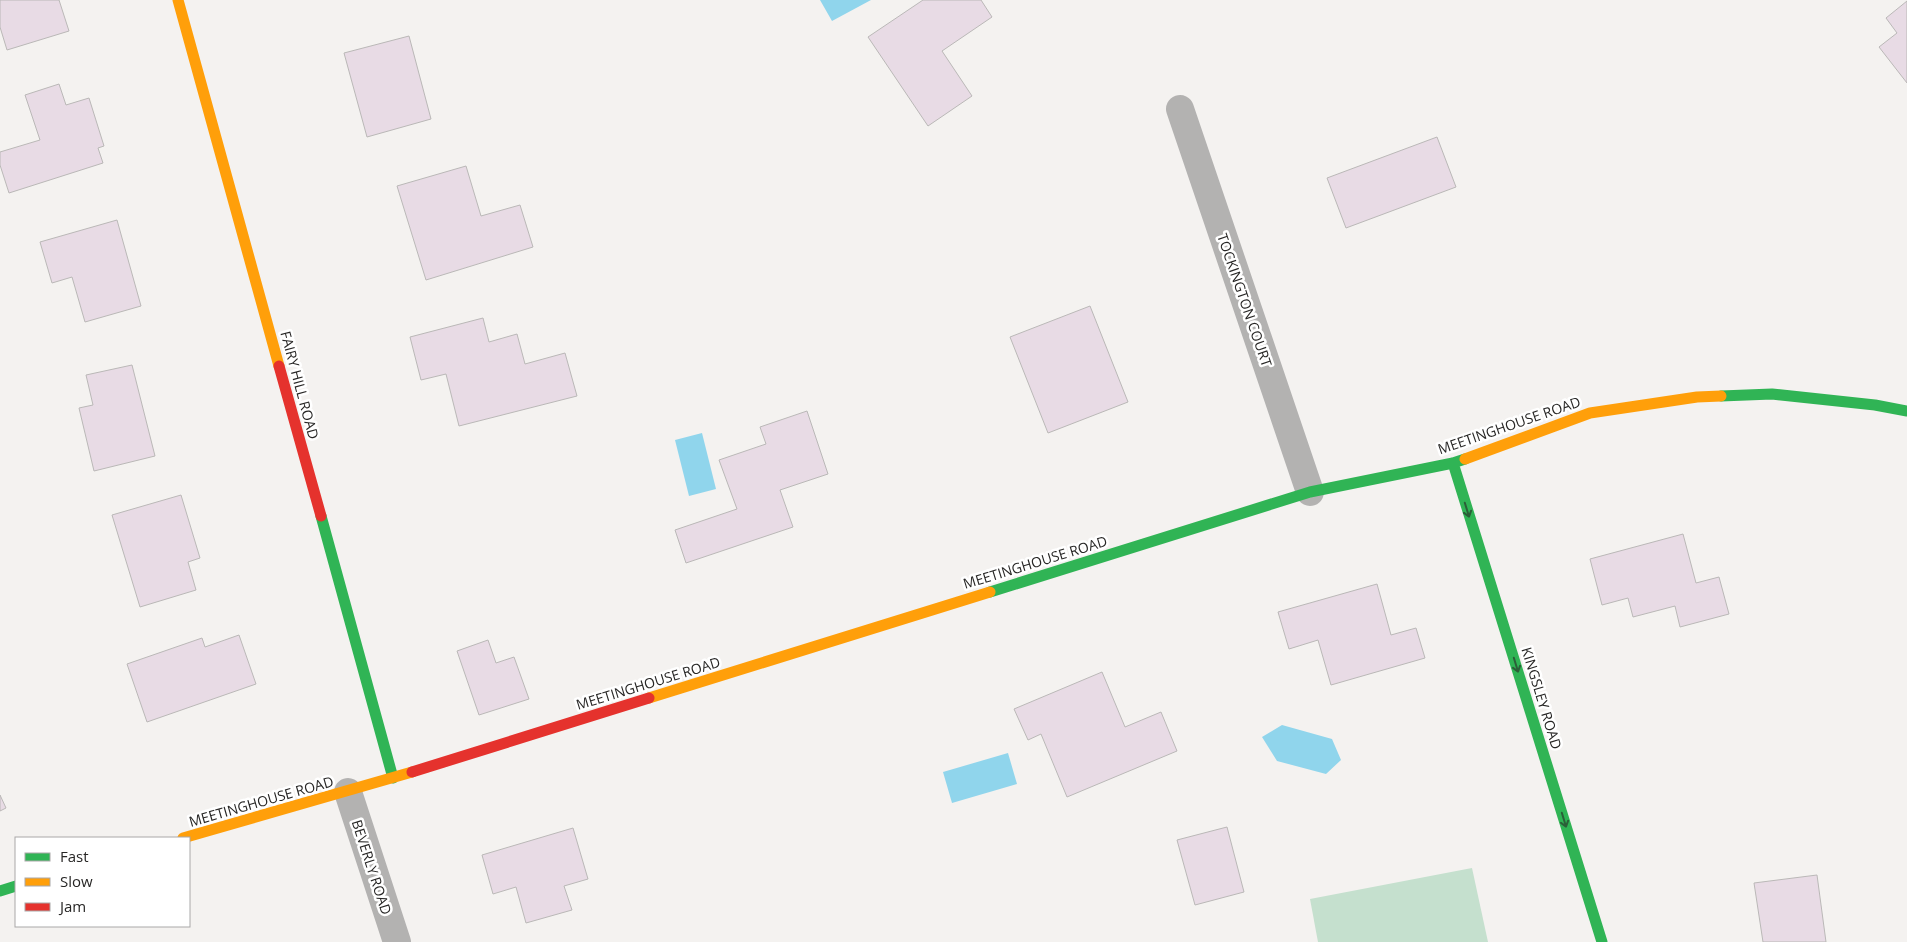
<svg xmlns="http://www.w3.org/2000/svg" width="1907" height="942" font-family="'Open Sans',sans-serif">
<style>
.green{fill:#c5e0ce}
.water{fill:#90d5ec}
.building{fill:#e8dbe5;stroke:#bab8b7}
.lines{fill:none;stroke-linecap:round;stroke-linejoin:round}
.street{stroke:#b3b2b1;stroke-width:28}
.fast{stroke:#30b455;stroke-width:11}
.slow{stroke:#ff9f0a;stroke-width:11}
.jam{stroke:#e5322d;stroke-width:11}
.oneway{stroke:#2b5f38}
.labels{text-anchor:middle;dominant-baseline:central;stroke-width:5;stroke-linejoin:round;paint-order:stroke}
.street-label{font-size:14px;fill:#272625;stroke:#fff}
</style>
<rect width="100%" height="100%" fill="#f4f2f0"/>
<path class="green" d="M1472 868 1488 942H1318L1310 899Z"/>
<path class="water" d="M820 0H871L832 21Z
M702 433 716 489 689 496 675 440Z
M1282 725 1332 739 1341 760 1326 774 1277 761 1262 737Z
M1008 753 1017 784 952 803 943 772Z"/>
<path class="building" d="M0 0H59L69 31 7 50 0 27Z
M923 0H981L992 17 942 51 972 96 928 126 868 37Z
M1907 1V83L1879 47 1897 33 1886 18Z
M409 36 431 119 367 137 344 53Z
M59 84 66 105 89 98 104 146 98 148 103 163 9 193 0 165V152L40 140 25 95Z
M1437 137 1456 187 1346 228 1327 178Z
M466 166 481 216 520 205 533 247 426 280 397 186Z
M117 220 141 306 85 322 72 277 52 283 40 242Z
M1090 306 1128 402 1048 433 1010 337Z
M483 318 489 342 517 334 525 364 565 353 577 396 459 426 446 374 421 380 410 337Z
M132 365 155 456 94 471 79 408 93 405 86 375Z
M807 411 828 474 780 490 793 527 686 563 675 530 737 509 719 460 766 444 760 427Z
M181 495 200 558 188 562 196 590 140 607 112 515Z
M1683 534 1696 583 1719 577 1729 614 1680 627 1675 606 1633 617 1628 598 1602 605 1590 559Z
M1377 584 1391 635 1416 628 1425 658 1331 685 1318 640 1289 649 1278 612Z
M239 635 256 684 147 722 127 664 202 638 205 647Z
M488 640 496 663 514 657 529 699 479 715 457 651Z
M1102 672 1125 727 1161 712 1177 751 1067 797 1041 734 1028 740 1014 709Z
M0 795 6 808 0 811Z
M1227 827 1244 892 1195 905 1177 840Z
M573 828 588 879 564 886 572 910 526 923 516 887 493 894 482 855Z
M1817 875 1826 942H1763L1754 883Z"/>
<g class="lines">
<path class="street" d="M1180 109 1310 492
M348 792 397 942"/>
<path class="fast" d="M1721 396 1772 394 1875 405 1907 411
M1453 463 1602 942
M321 516 393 778
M990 592 1310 492 1453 463 1465 459
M0 891 16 886"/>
<path class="slow" d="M178 0 279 366
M1465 459 1590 413 1697 397 1721 396
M649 698 990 592
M183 838 412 772"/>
<path class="jam" d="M279 366 321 516
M412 772 649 698"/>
</g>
<defs><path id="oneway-shaft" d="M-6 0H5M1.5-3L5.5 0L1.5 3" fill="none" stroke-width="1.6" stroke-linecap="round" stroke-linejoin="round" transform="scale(1.25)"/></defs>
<g class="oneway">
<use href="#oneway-shaft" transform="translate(1467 510) rotate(73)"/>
<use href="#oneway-shaft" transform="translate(1516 665) rotate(73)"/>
<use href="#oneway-shaft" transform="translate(1564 820) rotate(73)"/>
</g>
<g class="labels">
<g class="street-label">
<text transform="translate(1245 300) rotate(71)">TOCKINGTON COURT</text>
<text transform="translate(300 385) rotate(75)">FAIRY HILL ROAD</text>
<text transform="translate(1509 425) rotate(-19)">MEETINGHOUSE ROAD</text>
<text transform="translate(1035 562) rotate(-17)">MEETINGHOUSE ROAD</text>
<text transform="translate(648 683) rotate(-17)">MEETINGHOUSE ROAD</text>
<text transform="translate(1542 698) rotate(73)">KINGSLEY ROAD</text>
<text transform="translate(261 801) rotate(-16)">MEETINGHOUSE ROAD</text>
<text transform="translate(372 867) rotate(72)">BEVERLY ROAD</text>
</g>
</g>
<rect x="15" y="837" width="175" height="90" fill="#ffffff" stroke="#a9a8a8"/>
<rect x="25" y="853" width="25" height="8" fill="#30b455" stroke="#a9a8a8"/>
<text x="60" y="862" font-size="15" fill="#272625">Fast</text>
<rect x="25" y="878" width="25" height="8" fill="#ff9f0a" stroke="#a9a8a8"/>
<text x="60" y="887" font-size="15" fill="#272625">Slow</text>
<rect x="25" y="903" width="25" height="8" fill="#e5322d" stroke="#a9a8a8"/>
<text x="60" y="912" font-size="15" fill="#272625">Jam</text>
</svg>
